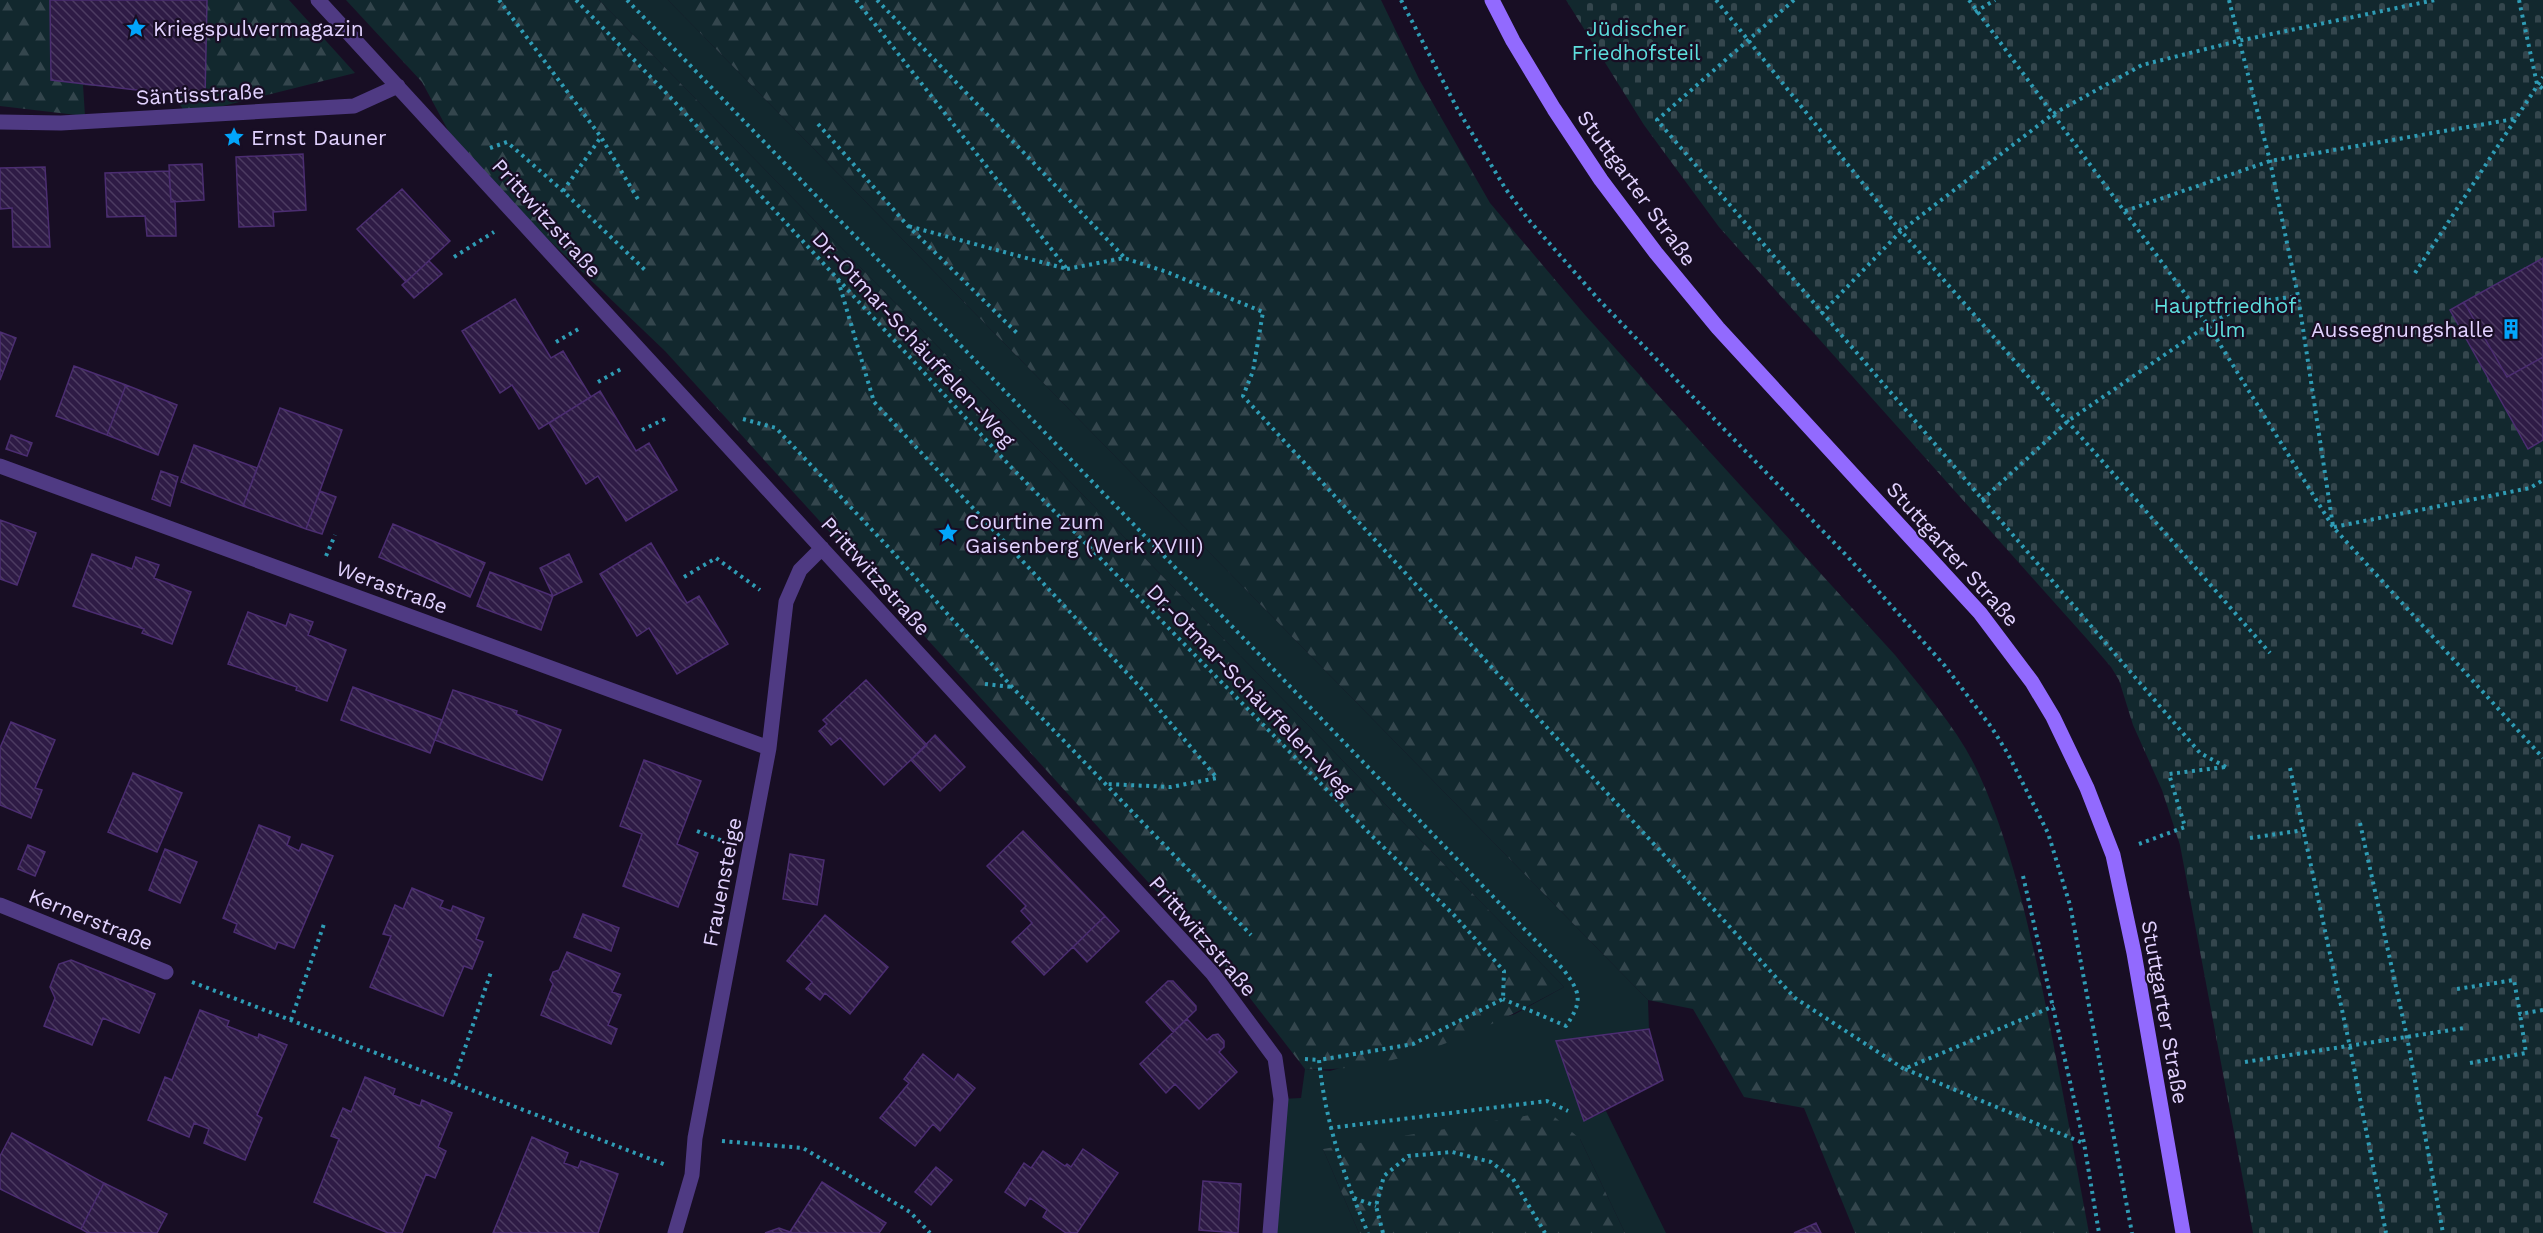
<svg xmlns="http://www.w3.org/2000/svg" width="2543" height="1233" font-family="'Work Sans',sans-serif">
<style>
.grass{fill:#12282e}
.forest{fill:url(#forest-firs)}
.cemetery{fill:url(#cemetery-stones)}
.building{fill:url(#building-back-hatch);stroke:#4b2d71;stroke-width:1.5}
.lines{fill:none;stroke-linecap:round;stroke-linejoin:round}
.path{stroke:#2f9cb5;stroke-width:4;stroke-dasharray:3 4.5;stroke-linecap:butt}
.minor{stroke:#4f3a83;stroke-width:15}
.secondary{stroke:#926afe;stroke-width:15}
.labels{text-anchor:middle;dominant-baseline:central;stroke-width:4.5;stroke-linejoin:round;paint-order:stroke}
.poi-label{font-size:21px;fill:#e2d2ff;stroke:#180e24;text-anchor:start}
.park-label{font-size:21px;fill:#5edfde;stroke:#180e24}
.street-label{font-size:21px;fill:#e2d2ff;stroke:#180e24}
</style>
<defs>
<pattern id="forest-firs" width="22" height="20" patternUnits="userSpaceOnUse" patternTransform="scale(1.5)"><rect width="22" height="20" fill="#12282e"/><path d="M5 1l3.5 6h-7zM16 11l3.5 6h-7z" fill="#34464d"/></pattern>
<pattern id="cemetery-stones" width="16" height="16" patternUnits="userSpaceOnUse" patternTransform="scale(1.5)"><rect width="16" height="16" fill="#12282e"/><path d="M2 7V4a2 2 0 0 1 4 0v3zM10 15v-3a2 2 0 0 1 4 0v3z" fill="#34464d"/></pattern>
<pattern id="building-back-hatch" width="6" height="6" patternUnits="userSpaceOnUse" patternTransform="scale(1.5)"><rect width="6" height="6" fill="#2e1b45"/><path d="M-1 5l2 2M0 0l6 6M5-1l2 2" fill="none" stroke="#4c3b61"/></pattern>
</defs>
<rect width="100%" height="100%" fill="#180e24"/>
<path class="grass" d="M599 0H668L1648 1000 1649 1029 1584 1121 1606 1111 1666 1233H1625L1580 1139 1323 1149 1359 1233H1270L1281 1099 1301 1098 1305 1069 1330 1071 1515 1014 1564 987Z"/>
<path class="forest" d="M0 0H289L355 73 187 115 172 93 83 85 85 116 0 106Z
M346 0H599L1564 987C1487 1029 1395 1074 1305 1069L1229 971 665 351 463 158 422 82Z
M668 0H1381L1419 79 1490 203 1585 315 1895 655C1924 691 1957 728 1977 770 2008 836 2024 907 2040 978 2058 1063 2073 1148 2089 1233H1855L1804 1108 1744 1097 1693 1009 1648 1000Z
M1549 1112 1580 1139 1625 1233H1359L1323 1149Z"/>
<path class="cemetery" d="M1566 0H2543V1233H2253L2180 845 2162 790 2133 725 2119 680 2111 667 2087 639 1719 227 1644 125Z"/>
<path class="building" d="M50 0H207L205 98 51 80Z
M303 154 306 210 273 212 274 226 239 227 236 157Z
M202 164 204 200 171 202 169 165Z
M45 167 50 247H13L12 208 0 209V168Z
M169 171 171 202 175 201 176 236H147L145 216 107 217 105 173Z
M402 189 450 241 406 282 357 229Z
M2543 258V357L2507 377 2464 302Z
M429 261 442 274 414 298 402 285Z
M515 299 551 358 563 351 591 397 539 429 512 385 500 393 462 331Z
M2464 302 2507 377 2543 357V440L2528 449 2450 310Z
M0 332 16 338 0 380Z
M74 366 126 385 107 435 56 416Z
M126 385 177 405 158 455 107 435Z
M600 391 636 451 649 443 677 490 626 521 598 476 586 484 549 423Z
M280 408 342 430 306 529 243 506Z
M11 435 32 443 27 456 6 449Z
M194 445 257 468 243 506 181 482Z
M161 471 178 477 170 506 152 499Z
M320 491 336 497 322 534 306 529Z
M0 520 36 533 17 585 0 579Z
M393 524 485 563 470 597 379 557Z
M651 543 687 603 699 596 728 644 677 674 649 628 637 636 600 574Z
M92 554 132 569 136 557 159 565 154 578 191 592 172 644 142 633 144 629 73 606Z
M569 554 582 582 553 596 540 568Z
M490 572 553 596 541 630 477 606Z
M248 612 286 626 290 614 313 622 308 635 346 650 327 701 296 690 297 687 228 664Z
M866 680 927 745 884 785 840 738 831 745 819 731 827 724 823 720Z
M353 687 442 720 430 753 341 720Z
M453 690 517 711 516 714 561 730 542 780 435 740Z
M11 722 55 740 35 788 42 790 31 818 0 805V748Z
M935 735 965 767 940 791 911 760Z
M644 760 701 781 677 844 698 853 678 907 623 886 642 834 620 826Z
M133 773 182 793 157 852 108 832Z
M259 825 290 837 287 845 299 851 302 844 333 856 294 948 278 942 275 949 234 932 237 924 223 918Z
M1023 831 1105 916 1044 975 1012 942 1032 923 1021 911 1026 906 987 866Z
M28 845 45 852 35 876 18 869Z
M165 849 197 862 180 903 149 890Z
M790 854 824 860 817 905 783 899Z
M412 888 443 901 440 907 451 911 453 906 484 918 476 939 483 942 472 969 464 966 443 1016 370 987 391 936 383 934 395 905 403 909Z
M583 914 619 928 611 951 574 937Z
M825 915 888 967 850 1014 825 993 820 1000 806 989 812 982 787 961Z
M1105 916 1119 931 1087 962 1073 947Z
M567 952 620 974 612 992 621 995 608 1025 617 1029 611 1044 541 1015 553 984 550 980 553 972 559 970Z
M71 960 155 994 139 1033 103 1018 92 1045 44 1026 55 998 50 987 59 964Z
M1168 981H1173L1196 1006V1010L1173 1032 1146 1002Z
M200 1010 229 1021 227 1026 258 1038 259 1034 287 1045 257 1115 262 1118 245 1160 204 1143 209 1129 194 1123 189 1137 148 1120 165 1077 172 1080Z
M1187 1019 1207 1040 1213 1035 1218 1034 1224 1041V1047L1219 1052 1237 1072 1199 1109 1175 1084 1166 1093 1140 1064Z
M1649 1029 1663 1080 1584 1121 1556 1041Z
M923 1054 954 1080 958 1074 975 1088 940 1131 933 1124 915 1146 880 1118 909 1083 904 1079Z
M365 1077 395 1089 393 1095 420 1106 422 1100 452 1113 438 1147 446 1151 435 1178 426 1174 402 1233H388L314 1202 339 1139 331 1136 343 1108 351 1112Z
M12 1133 104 1183 81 1229 0 1189V1156Z
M532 1137 568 1153 564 1163 578 1168 581 1161 618 1174 598 1233H493Z
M1083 1149 1118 1173 1077 1233H1066L1043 1217 1047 1210 1030 1198 1025 1206 1005 1192 1024 1163 1031 1168 1043 1151 1065 1166 1067 1164 1071 1167Z
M936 1167 952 1180 931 1205 915 1192Z
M1203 1181 1241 1184 1238 1233 1199 1230Z
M822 1182 886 1223 879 1233H765L779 1228 790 1232Z
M104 1183 167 1214 157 1233H88L81 1229Z
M1816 1223 1821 1233H1794Z"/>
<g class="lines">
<path class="path" d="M499 0 601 137 639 201
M576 0 670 97 1010 466 1375 839 1453 914 1504 971 1503 999 1413 1044 1319 1060C1325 1121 1344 1177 1368 1233
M627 0 1563 969C1581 993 1583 1001 1566 1026L1503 999
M856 0 1067 269 908 226
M877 0 1124 257
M1401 0 1458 110 1505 188 1528 219 1600 301 1847 556 1945 666 1992 728 2008 754 2048 833 2070 905 2132 1233
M1716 0 1901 231 2270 653
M1794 0 1657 120 2200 753 2226 767
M1969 0 2208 325 2333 527 2543 758
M2229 0 2270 161 2298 296 2333 526
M2519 0 2537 84 2543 89
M1975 12 1995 0
M818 124 908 226 1018 334
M490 148 507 142 563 191 645 270
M563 191 601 137
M2125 211 2270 161 2514 119
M454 257 494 232
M1067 269 1124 258 1167 272 1263 312 1253 371 1243 396 1795 998 1904 1069 2054 1006
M2415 273 2543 77
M838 280 874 402 1140 687 1217 778 1171 787 1106 784
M1821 314 1901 231 2053 114 2142 65 2238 41 2435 0
M556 342 582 327
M598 382 621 369
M743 419 776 428 891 550 1012 687 1251 935
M642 430 665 419
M1982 500 2068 421 2208 325 2248 303 2298 296
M2334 527 2530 488 2543 480
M326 556 335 535
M684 577 716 558 760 590
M985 684 1012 687
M2290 768 2350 1047 2386 1233
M2360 823 2407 1037 2443 1233
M697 831 723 841
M2250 838 2304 830
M2139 844 2185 827 2169 774 2225 767
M2023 876 2084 1143 2099 1233
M192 982 666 1165
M2457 989 2514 980 2520 1014 2543 1010
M291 1020 325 921
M1305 1059 1319 1060
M2245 1062 2464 1028
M2470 1063 2526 1053 2520 1014
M1905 1069 2083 1143
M453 1083 491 972
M1330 1128 1547 1101 1568 1111
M722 1141 803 1148 910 1212 930 1233
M1354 1198 1376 1206
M1383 1233 1376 1206 1384 1176 1408 1156 1452 1152 1491 1162 1513 1179 1545 1233"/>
<path class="minor" d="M318 0 1213 974 1275 1058 1281 1099 1270 1233
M0 122 61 123 354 106 398 86
M0 466 769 748
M0 905 166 972
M675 1233 692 1175 695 1138 769 748 786 602 800 570 822 548"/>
<path class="secondary" d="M1492 0 1513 41 1554 109 1601 180 1656 253 1718 328 1980 613 2032 682 2053 717 2087 788 2113 855 2134 953 2183 1233"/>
</g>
<defs>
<g id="sight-bare" transform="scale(1.62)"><path d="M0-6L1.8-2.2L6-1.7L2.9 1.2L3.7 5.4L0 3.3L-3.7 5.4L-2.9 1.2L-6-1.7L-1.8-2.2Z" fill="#02a5fb" stroke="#180e24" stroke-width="2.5" paint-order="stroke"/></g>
<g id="building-bare" transform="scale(1.62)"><path d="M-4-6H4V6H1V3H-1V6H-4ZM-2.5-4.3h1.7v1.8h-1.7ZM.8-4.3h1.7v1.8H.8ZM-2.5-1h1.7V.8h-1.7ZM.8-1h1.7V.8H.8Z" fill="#02a5fb" stroke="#180e24" stroke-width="2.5" paint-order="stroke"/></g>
</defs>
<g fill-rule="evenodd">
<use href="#sight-bare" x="136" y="28"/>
<use href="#sight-bare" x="234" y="137"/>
<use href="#building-bare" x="2511" y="329"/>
<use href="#sight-bare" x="948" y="533"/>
</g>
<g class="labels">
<g class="poi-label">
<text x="153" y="28">Kriegspulvermagazin</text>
<text x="251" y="137">Ernst Dauner</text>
<text x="2494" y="329" text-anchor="end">Aussegnungshalle</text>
<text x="965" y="521">Courtine zum<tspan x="965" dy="24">Gaisenberg (Werk XVIII)</tspan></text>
</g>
<g class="park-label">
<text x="1636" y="28">Jüdischer<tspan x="1636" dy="24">Friedhofsteil</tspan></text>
<text x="2225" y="305">Hauptfriedhof<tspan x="2225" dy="24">Ulm</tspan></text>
</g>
<g class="street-label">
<text transform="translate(200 94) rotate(-3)">Säntisstraße</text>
<text transform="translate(1637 188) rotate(54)">Stuttgarter Straße</text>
<text transform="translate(547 218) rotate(48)">Prittwitzstraße</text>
<text transform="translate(914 339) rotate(47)">Dr.-Otmar-Schäuffelen-Weg</text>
<text transform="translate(1953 554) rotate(48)">Stuttgarter Straße</text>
<text transform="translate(876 576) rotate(48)">Prittwitzstraße</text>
<text transform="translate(392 587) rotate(20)">Werastraße</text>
<text transform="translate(1250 690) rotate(46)">Dr.-Otmar-Schäuffelen-Weg</text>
<text transform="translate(722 882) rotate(-79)">Frauensteige</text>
<text transform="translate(91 919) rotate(22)">Kernerstraße</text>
<text transform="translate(1203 936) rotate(49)">Prittwitzstraße</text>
<text transform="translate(2165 1012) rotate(80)">Stuttgarter Straße</text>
</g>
</g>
</svg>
